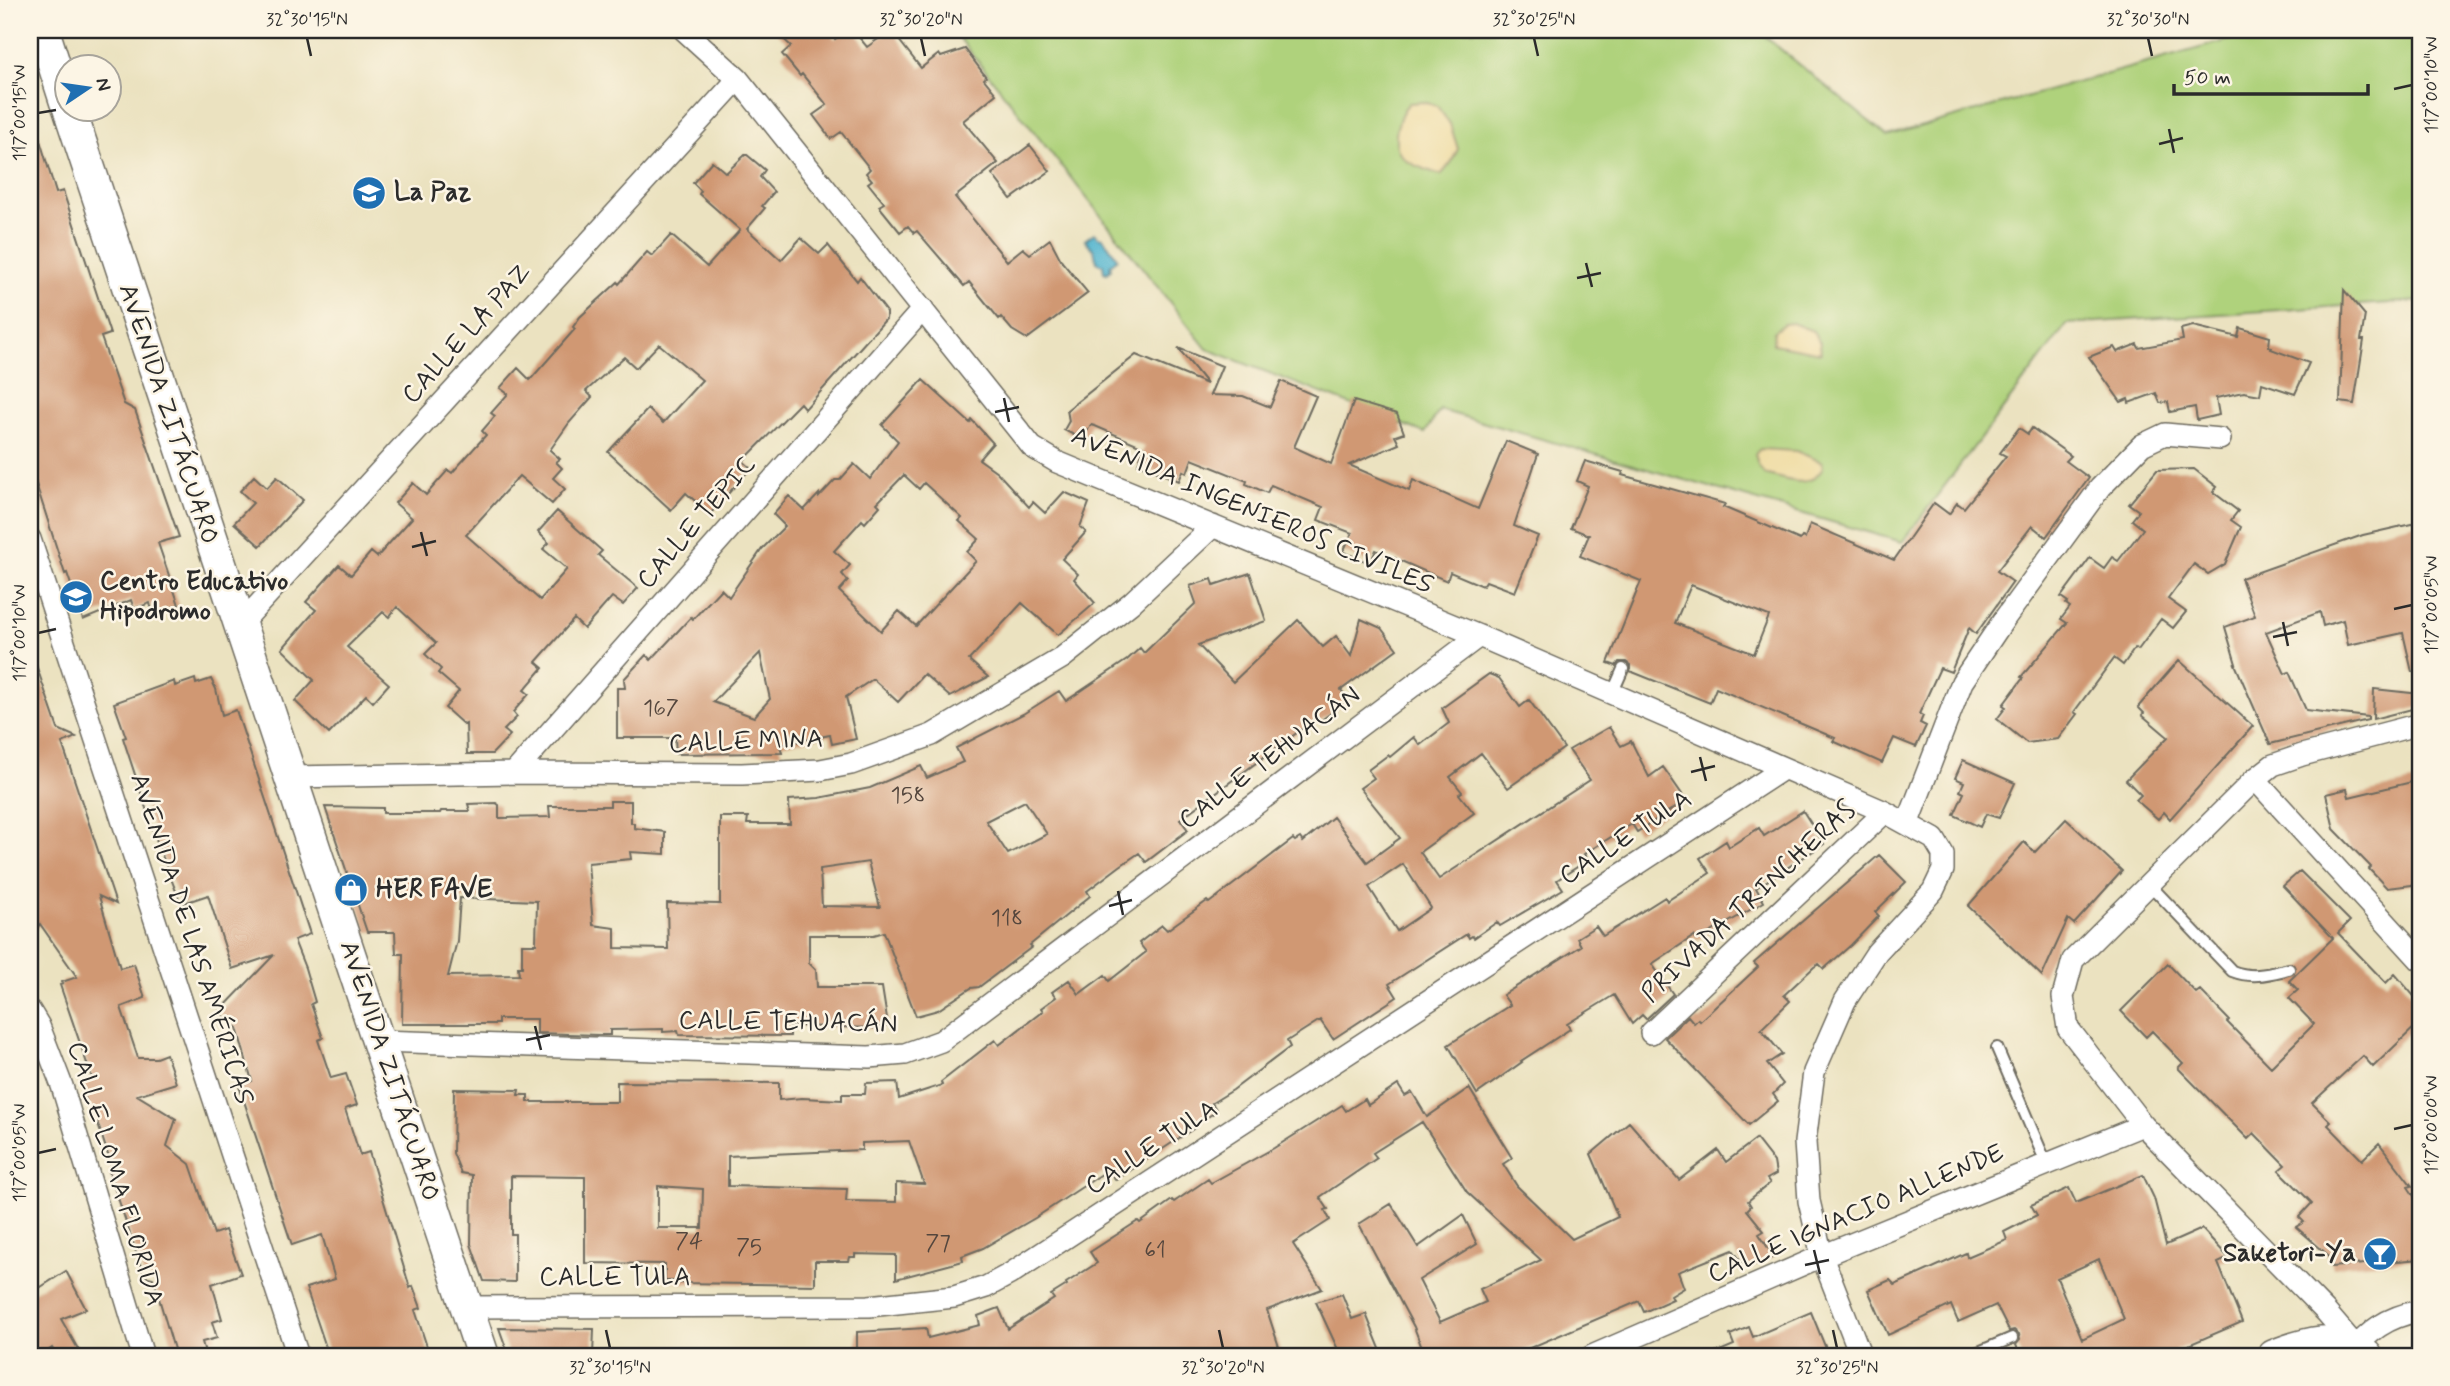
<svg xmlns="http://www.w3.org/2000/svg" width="2450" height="1386" font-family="Mynerve,sans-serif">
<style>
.green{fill:#afd27b;stroke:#6d7e53;stroke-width:2}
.sand{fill:#eeda9e;stroke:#8c8264;stroke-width:2}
.water{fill:#50b4cf;stroke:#3e707d;stroke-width:2}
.building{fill:#d09873;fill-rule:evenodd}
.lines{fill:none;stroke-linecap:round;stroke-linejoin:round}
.lane-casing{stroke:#6e6b5f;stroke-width:14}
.street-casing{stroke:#6e6b5f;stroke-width:24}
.secondary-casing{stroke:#6e6b5f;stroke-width:35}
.lane{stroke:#fff;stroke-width:10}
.street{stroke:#fff;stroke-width:21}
.secondary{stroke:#fff;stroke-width:32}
.ticks{fill:none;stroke:#2b2b2b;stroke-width:2.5}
.labels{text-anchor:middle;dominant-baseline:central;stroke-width:5;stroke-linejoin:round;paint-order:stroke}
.number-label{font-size:23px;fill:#54463d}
.poi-label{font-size:26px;font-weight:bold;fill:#2b2b2b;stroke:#fcf5e5;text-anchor:start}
.street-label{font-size:26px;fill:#2b2b2b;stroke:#fcf5e5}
.neatline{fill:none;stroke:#2b2b2b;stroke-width:2.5}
.ticks-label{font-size:18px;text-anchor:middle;fill:#2b2b2b}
</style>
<rect width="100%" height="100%" fill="#fcf5e5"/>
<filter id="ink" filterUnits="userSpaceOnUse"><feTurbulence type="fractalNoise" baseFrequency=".0143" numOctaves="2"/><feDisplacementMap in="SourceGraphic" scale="14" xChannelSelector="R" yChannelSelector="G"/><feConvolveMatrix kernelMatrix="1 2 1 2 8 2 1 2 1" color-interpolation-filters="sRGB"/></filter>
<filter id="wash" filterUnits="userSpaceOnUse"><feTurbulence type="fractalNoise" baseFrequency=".00686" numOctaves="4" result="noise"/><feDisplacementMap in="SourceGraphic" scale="28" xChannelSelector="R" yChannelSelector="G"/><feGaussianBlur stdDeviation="1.57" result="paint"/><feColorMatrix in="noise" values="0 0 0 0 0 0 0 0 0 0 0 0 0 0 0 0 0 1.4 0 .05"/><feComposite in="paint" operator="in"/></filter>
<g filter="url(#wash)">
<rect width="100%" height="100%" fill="#ebe2c0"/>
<path class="green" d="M953 30H1757L1887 136 2264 30H2420V301L2067 324 1902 542 1440 410 1425 433 1207 349Z"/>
<path class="sand" d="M1424 102 1437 106 1450 124 1458 149 1451 163 1441 175C1415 165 1390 162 1397 128 1400 117 1401 112 1409 103Z
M1792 323 1813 331 1820 343 1821 353 1773 344 1774 331 1784 324Z
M1760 449 1796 451 1822 462 1823 468C1809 492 1784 478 1764 474L1758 465 1755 454Z"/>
<path class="water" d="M1094 233 1098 237 1103 238 1118 259 1110 265 1111 269 1107 273 1104 272 1103 265 1097 262 1094 250 1085 240Z"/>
<g id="blocks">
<path class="building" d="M774 30H828L835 39 847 30H853L867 47 891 30 921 68 939 54 941 57 965 49 986 77 984 79 996 94 963 121 998 163 955 197 1007 261 1023 248 1030 254 1050 239 1062 262 1088 293 1027 339 1012 330 1001 317 999 319 969 282 964 286 917 231 914 233 908 226 900 232 879 206 884 203 868 183 872 180 866 173 870 169 841 132 831 139 813 115 827 105 802 74 800 76 782 54 791 46Z
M35 124 56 193 63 191 110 334 101 337 124 404 135 410 179 537 158 543 179 605 153 614 150 603 134 609 131 600 83 620 67 573 65 574 30 465V125Z
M1030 145 1050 171 1011 199 992 174Z
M746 154 765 170 760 177 774 192 762 206 765 208 747 229 781 260 801 238 819 254 828 245 857 281 860 277 887 312 886 319 805 409 800 403 743 461 751 468 710 514 686 493 671 510 608 452 648 409 663 423 702 380 659 344 636 368 624 357 586 391 592 397 569 423 550 450 560 459 556 462 562 468 553 478 565 489 552 504 519 476 466 535 540 600 567 569 543 549 549 543 538 532 557 511 602 551 598 555 638 588 623 605 612 597 584 629 574 619 536 662 543 668 524 690 529 694 513 712 517 717 504 730 510 735 492 754H467L466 724 464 725 445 708 459 691 438 673 441 669 425 654 436 643 397 607 389 617 383 612 347 647 389 684 373 702 366 695 329 734 295 701 314 680 282 649 316 610 306 602 339 565 351 575 371 552 377 557 412 518 395 503 413 483 426 495 448 470 452 473 486 435 482 431 495 416 491 413 508 394 500 388 518 368 530 380 575 329 573 327 580 317 618 282 619 284 647 252 652 256 671 235 707 267 740 230 699 194 701 191 693 183 712 161 726 173Z
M2344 290 2365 315 2361 340H2364L2354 404 2340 402Z
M2193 326 2238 337 2240 328 2270 337 2269 346 2272 347 2271 349 2309 363 2295 394 2262 383 2260 395 2244 392 2216 398 2219 415 2197 420 2195 407 2170 412 2168 402 2160 403 2156 393 2129 403 2128 399 2121 402 2089 357 2114 347 2117 352 2137 344 2139 348 2183 340 2181 329Z
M1178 348 1222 366 1210 395 1243 396 1270 407 1281 381 1316 396 1294 447 1331 464 1354 401 1397 414 1404 433 1395 436 1399 444 1349 465 1409 491 1413 480 1478 509 1506 441 1538 454 1514 526 1538 536 1515 592 1486 581 1483 586 1450 572 1447 581 1376 550 1370 563 1343 552 1352 533 1318 520 1323 507 1271 485 1267 493 1246 484 1247 481 1192 459 1187 473 1183 471 1179 481 1138 464 1144 447 1095 426 1091 425 1082 439 1064 430 1069 421 1067 410 1136 355 1207 384Z
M923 380 970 423 972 420 993 443 979 459 997 472 1029 507 1033 502 1045 513 1064 492 1089 503 1080 527 1086 532 1062 559 1078 574 1074 579 1095 603 1058 635 1022 603 969 660 988 677 950 697 924 674 898 702 873 679 846 697 856 739 832 744 830 735 780 745 782 753 676 754 675 738H617V688H625L624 679 646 655 651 660 691 617 693 619 721 589 729 597 762 549 785 526 773 514 789 496 804 510 819 494V497L835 480H840L854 464 870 479 898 441 882 425ZM904 475 919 489 924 483 962 518 959 521 979 539 967 552 976 561 916 626 899 611 881 631 839 591 848 581 842 574 850 565 834 551 862 520 865 523 880 506 877 503ZM760 653 770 699 754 717 713 702Z
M2019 428 2028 434 2032 428 2071 456 2066 461 2089 478 2046 537 2032 526 1997 571 2013 582 1976 634 1969 628 1951 672 1940 668 1919 714 1923 716 1920 723 1926 726 1916 747 1894 738 1882 763 1833 741 1835 738 1716 688 1710 703 1630 671V665L1626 662H1619L1616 666 1608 663 1641 581 1580 556 1589 535 1571 528 1588 486 1577 481 1585 461 1623 472 1622 475 1725 504 1723 507 1800 540 1802 537 1805 538 1810 524 1894 560 1934 503 1949 514 1957 503 1964 508 2006 456 2000 453ZM1691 585 1769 616 1754 654 1675 623Z
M2194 469 2217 487 2213 492 2238 511 2231 520 2241 527 2225 564 2208 574 2194 564 2168 599 2186 612 2173 628 2161 619 2138 650 2135 648 2123 665 2114 658 2074 712 2077 714 2058 739 2027 743 1997 719 2006 707 2003 705 2023 678 2021 677 2067 623 2061 619 2070 607 2066 604 2068 602 2061 597 2090 558 2104 568 2112 557 2118 561 2143 529 2132 520 2139 511 2129 504 2157 470Z
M254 476 267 488 277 477 303 500 260 546 234 523 253 503 240 491Z
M2420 522V671L2412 672 2403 633 2348 645 2343 620 2323 626 2320 612 2266 632 2285 674 2289 672 2306 710 2368 717V720L2270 744 2235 664H2236L2225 627 2255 616 2241 578 2363 535Z
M1250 573 1266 621 1198 645 1233 682 1298 620 1323 647 1336 636 1351 656 1361 619 1381 628 1397 649 1341 690 1349 700 1320 721 1317 718 1180 819 1188 830 1146 862 1139 853 1120 866 1087 891 1090 896 1030 945 1032 947 979 987 971 988 938 1010 916 1016 884 932 874 935H809V963L816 970 817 987H882L888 1025 877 1028 790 1026V1036L679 1035 678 1031 663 1032V1029L610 1030V1035H599L537 1033V1019H498V1024H402L403 954H396L395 932H367L325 807 383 808V813H440L441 811H470L468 804 496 803 499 805V818L550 817 549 806H610V801H631V823H634V828L665 832V854L630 852 631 859 588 863 593 925 615 928V948L668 949 667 903 720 904V817H748L747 824H790L789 800 819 798 870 788 921 766 927 778 963 762 956 748 1023 714 1059 691 1066 701 1127 660 1140 648 1144 653 1196 603 1190 586 1212 579 1214 585ZM1025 801 1047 834 1008 854 986 821ZM868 862 880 907 822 906 820 869ZM460 898 537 901 536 944H522V967H518L519 975 448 976 457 941Z
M33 656 58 729 76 737 62 743 116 904 99 896 120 968 134 964 145 998 121 1007 138 1058H156L166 1054 176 1083 137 1095 176 1119 167 1146 190 1164 214 1234 225 1230 241 1274 212 1284 222 1319 212 1322 217 1338 202 1342 206 1356H176L153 1278 144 1276 109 1171 113 1170 92 1106 88 1107 80 1082 92 1078 60 985 63 984 62 982 77 977 40 924 30 937V657Z
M2179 660 2253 726 2170 819 2164 812 2158 819 2136 800 2141 795 2126 780 2168 737 2142 715 2144 713 2138 707Z
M1489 674 1499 678 1520 707 1529 700 1564 748 1508 788 1481 753 1450 777 1462 792 1459 794 1474 813 1420 852 1439 879 1590 780 1569 750 1609 727 1621 746 1631 741 1649 777 1663 767 1686 800 1637 832 1632 824 1584 854 1588 860 1557 880 1563 889 1500 926 1497 922 1474 938 1472 936 1469 938 1467 934 1389 984 1397 997 1333 1039 1320 1020 1287 1041 1290 1047 1233 1090 1212 1103 1217 1111 1195 1125 1196 1127 1116 1180 1108 1170 1035 1218 983 1248 962 1256 963 1261 896 1279V1255L855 1254V1257H850L849 1261H815V1285L678 1283V1281H665V1264L585 1263V1177L511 1176V1234H515V1282L484 1281 471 1244 472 1175 461 1173 453 1153 454 1089 519 1090 518 1095H528V1102H617V1082L779 1083V1100L802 1098 842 1100V1094H865L866 1083 897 1082 899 1099 942 1085 941 1082 995 1040 999 1045 1043 1011 1041 1008 1056 997 1052 992 1069 980 1079 994 1105 975 1109 981 1146 952 1139 943 1162 925 1167 930 1207 901 1209 903 1293 839 1295 841 1300 838 1303 842 1333 817 1367 862 1400 838 1360 788 1374 778 1368 770 1388 755 1390 757 1414 737 1420 745 1449 723 1442 708ZM1403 864 1431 908 1397 931 1369 887ZM909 1141 924 1184 896 1183V1202L846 1201 847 1189 728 1186V1156L862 1150V1143ZM658 1186 703 1189 702 1228H658Z
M195 679 196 684 211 679 216 689 222 715 236 710 310 934 294 940 305 968 315 1002 311 1004 323 1038 318 1040 331 1078 346 1074 357 1105 345 1109 360 1155 369 1152 410 1288 413 1286 421 1308 415 1310 430 1356H329L306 1288 335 1279 322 1235 292 1245 239 1086 252 1081 237 1028 219 1012 274 955 232 969 208 895 181 904 158 845 123 738 126 737 114 703 174 681 175 686Z
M2374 689 2420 694V707L2373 719Z
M1963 760 2015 783 1999 818 1986 814 1980 827 1954 815 1964 793 1960 791 1964 782 1955 778Z
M2420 780V884L2387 888 2369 869 2371 867 2334 829 2326 794 2347 789 2349 797Z
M1803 811 1824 844 1756 888 1764 902 1697 940 1694 936 1652 964 1673 994 1646 1019 1642 1015 1632 1024 1614 995 1567 1024 1570 1029 1521 1061 1522 1062 1477 1094 1448 1045 1510 1005 1503 995 1581 946 1577 938 1596 926 1603 936 1665 897 1667 901 1710 873 1700 858 1726 841 1729 847 1759 828 1764 836Z
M2066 819 2122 871 2074 924 2068 919 2042 976 1968 906 2024 842 2035 852Z
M1879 855 1906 882 1875 912 1879 916 1851 945 1824 969 1819 964 1814 967 1784 995 1790 1001 1761 1029 1782 1054 1767 1064 1783 1084 1773 1094 1778 1101 1749 1125 1665 1038 1688 1016 1694 1023 1698 1019 1700 1021 1758 967 1754 963Z
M2300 871 2350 921 2338 933 2386 983 2395 974 2420 1003V1022L2373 1067 2363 1056 2312 1103 2331 1122 2328 1125 2362 1160 2379 1143 2412 1186 2408 1187 2420 1205V1259L2332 1267 2328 1255 2296 1227 2304 1222 2299 1217 2312 1203 2279 1170 2285 1165 2254 1133 2248 1139 2178 1068 2183 1063 2152 1031 2146 1037 2121 1011 2168 964 2196 993 2200 990 2229 1020 2227 1022 2271 1067 2314 1024 2289 998 2298 990 2289 981 2333 938 2283 886Z
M1398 1085 1405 1096 1412 1092 1427 1117 1469 1088 1512 1158 1503 1164 1517 1186 1572 1239 1618 1217 1591 1154 1629 1122 1679 1180 1718 1150 1726 1162 1756 1139 1774 1162 1776 1174 1767 1179 1770 1183 1748 1201 1751 1206 1747 1210 1764 1231 1759 1234 1774 1257 1746 1268 1733 1250 1678 1272 1684 1288 1671 1296 1673 1299 1644 1312 1639 1301 1511 1356H1425L1414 1327 1359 1224 1391 1204 1418 1247 1463 1215 1477 1244 1419 1280 1440 1322 1486 1302 1480 1289 1541 1260 1467 1192 1422 1122 1373 1153 1377 1158 1320 1197 1328 1209 1325 1210 1330 1220 1293 1244 1322 1289 1267 1310 1280 1350 1263 1356H857V1332L926 1328 928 1338 980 1325 978 1316 999 1308 1008 1329 1054 1299 1051 1295 1067 1285 1066 1283 1097 1263 1090 1252 1138 1221 1140 1223 1172 1200 1174 1202 1208 1179 1211 1183 1274 1148 1342 1105 1346 1111 1365 1099 1368 1105Z
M2143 1175 2154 1198 2166 1245 2202 1229 2229 1258 2218 1263 2242 1322 2163 1356H2021L2016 1345 2020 1340 2019 1334 2014 1330 2009 1331 1996 1305 1958 1322 1951 1305 1888 1335 1868 1290 1890 1280 1895 1285 1966 1253 1967 1257 2007 1240 2004 1232 2037 1215 2031 1205 2069 1188 2076 1203ZM2099 1259 2124 1319 2082 1339 2057 1278Z
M66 1271 86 1309 61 1319 82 1356H57L52 1348 41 1356 30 1338V1294Z
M1342 1294 1352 1319 1366 1314 1383 1356H1341L1316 1302Z
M1811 1312 1829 1356H1708L1734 1345 1730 1335 1749 1327 1753 1337Z
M499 1328 594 1329 593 1356H509Z"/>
</g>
</g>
<g filter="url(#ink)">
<use href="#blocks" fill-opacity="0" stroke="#6e6b5f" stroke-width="2"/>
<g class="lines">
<g class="lane-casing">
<path id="lane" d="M1612 694 1623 669
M2149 884 2232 971C2253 979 2268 974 2289 969
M1997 1048 2047 1165
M1969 1356 2012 1338"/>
</g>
<g class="street-casing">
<path id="street" d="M684 30 738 79 1032 447 1057 462 1479 636 1885 812 1934 839 1943 854V870L1933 891 1877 952 1845 1001 1814 1072 1805 1142 1809 1201 1822 1256 1861 1356
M30 539 298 1356
M238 627 738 79
M514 773 923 309
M290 777 514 773 742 774 820 770 851 764 932 735 1062 658 1131 603 1213 526
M2255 779 2420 960
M1908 822 1962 682 2005 618 2100 488 2142 445 2165 434 2220 439
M30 1011 39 1026 62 1086 143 1356
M1651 1033 1885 812
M379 1041 869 1057 905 1054 941 1041 1479 636
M467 1307 869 1306 954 1297 986 1287 1010 1274 1783 769
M2356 1347 2326 1312 2143 1125 2068 1028 2063 997 2073 960 2255 779 2273 765 2302 755 2420 724
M1592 1356 1822 1256 2143 1125
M2347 1356C2370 1331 2385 1317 2420 1311"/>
</g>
<g class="secondary-casing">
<path id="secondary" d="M43 30 66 102
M69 108C205 525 345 940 483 1356
M2274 1356C2304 1344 2340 1332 2366 1356"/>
</g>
<use href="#lane" class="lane"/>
<use href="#street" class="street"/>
<use href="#secondary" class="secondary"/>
</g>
</g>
<path class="ticks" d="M307 38 311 56M921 38 925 56M1534 38 1538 56M2148 38 2152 56M2394 89 2412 85M38 113 56 110M2169 129 2174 153M2159 144 2183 138M1586 263 1592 287M1577 278 1601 273M1004 398 1009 422M995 412 1019 407M421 532 427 556M412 547 436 541M2394 609 2412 605M2283 622 2288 646M38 633 56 629M2273 637 2297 632M1700 757 1706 781M1691 772 1715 766M1118 891 1123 915M1109 906 1132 900M535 1026 541 1050M526 1040 550 1035M2394 1129 2412 1125M38 1153 56 1149M1814 1250 1820 1274M1805 1265 1829 1260M606 1330 610 1348M1219 1330 1223 1348M1833 1330 1837 1348"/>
<defs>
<g id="school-disc" transform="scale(1.75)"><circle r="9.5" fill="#1f6fb2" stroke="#fcf5e5"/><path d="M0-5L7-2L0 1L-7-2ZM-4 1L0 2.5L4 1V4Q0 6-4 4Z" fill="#fff"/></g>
<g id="shop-disc" transform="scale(1.75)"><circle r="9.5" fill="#1f6fb2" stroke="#fcf5e5"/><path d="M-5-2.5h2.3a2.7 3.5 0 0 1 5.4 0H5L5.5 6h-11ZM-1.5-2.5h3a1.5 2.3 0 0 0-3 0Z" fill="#fff"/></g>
<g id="bar-disc" transform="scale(1.75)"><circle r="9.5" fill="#1f6fb2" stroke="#fcf5e5"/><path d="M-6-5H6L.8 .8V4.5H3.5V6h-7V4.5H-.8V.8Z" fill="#fff"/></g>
</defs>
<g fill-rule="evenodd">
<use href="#school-disc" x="369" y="193"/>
<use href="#school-disc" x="76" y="597"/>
<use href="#shop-disc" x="351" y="890"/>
<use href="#bar-disc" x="2380" y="1254"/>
</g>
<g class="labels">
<g class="number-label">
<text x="661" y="709">167</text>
<text x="908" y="796">158</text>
<text x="1007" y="919">118</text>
<text x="689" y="1242">74</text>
<text x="938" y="1244">77</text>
<text x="749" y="1248">75</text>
<text x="1155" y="1251">61</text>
</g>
<g class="poi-label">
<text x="394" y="193">La Paz</text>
<text x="100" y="582">Centro Educativo<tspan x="100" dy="30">Hipodromo</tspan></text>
<text x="376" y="890">HER FAVE</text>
<text x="2356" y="1254" text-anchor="end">Saketori-Ya</text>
</g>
<g class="street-label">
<text transform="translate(467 334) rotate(-48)">CALLE LA PAZ</text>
<text transform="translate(168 414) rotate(72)">AVENIDA ZITÁCUARO</text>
<text transform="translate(1252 511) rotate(23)">AVENIDA INGENIEROS CIVILES</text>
<text transform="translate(697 523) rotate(-49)">CALLE TEPIC</text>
<text transform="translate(746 742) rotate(-2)">CALLE MINA</text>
<text transform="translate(1270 758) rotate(-37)">CALLE TEHUACÁN</text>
<text transform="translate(1626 838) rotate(-33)">CALLE TULA</text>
<text transform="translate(1749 902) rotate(-43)">PRIVADA TRINCHERAS</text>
<text transform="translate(191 939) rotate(72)">AVENIDA DE LAS AMÉRICAS</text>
<text transform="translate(788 1023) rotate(1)">CALLE TEHUACÁN</text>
<text transform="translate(389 1071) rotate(72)">AVENIDA ZITÁCUARO</text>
<text transform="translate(1152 1148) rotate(-33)">CALLE TULA</text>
<text transform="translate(115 1174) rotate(73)">CALLE LOMA FLORIDA</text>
<text transform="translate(1856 1214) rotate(-23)">CALLE IGNACIO ALLENDE</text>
<text x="615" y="1278">CALLE TULA</text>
</g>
</g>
<rect width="2450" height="1386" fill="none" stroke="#fcf5e5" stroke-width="77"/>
<g transform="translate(88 88) rotate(77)"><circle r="33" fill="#fcf5e5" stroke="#a8a49b" stroke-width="2"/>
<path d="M0-5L12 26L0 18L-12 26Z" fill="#1f6fb2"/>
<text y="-10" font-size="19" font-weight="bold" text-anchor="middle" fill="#2b2b2b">N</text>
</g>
<path d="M2174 84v10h194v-10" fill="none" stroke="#2b2b2b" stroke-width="3.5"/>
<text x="2184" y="84" font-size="21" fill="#2b2b2b" stroke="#fcf5e5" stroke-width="5" paint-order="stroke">50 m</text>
<rect x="38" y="38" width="2374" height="1310" class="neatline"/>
<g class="ticks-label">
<text x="307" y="25">32°30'15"N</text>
<text x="921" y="25">32°30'20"N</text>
<text x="1534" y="25">32°30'25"N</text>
<text x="2148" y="25">32°30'30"N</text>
<text transform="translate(2431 85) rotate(-90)" y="6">117°00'10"W</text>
<text transform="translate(19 113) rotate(-90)" y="6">117°00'15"W</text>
<text transform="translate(2431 605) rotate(-90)" y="6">117°00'05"W</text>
<text transform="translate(19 633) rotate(-90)" y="6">117°00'10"W</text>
<text transform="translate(2431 1125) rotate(-90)" y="6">117°00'00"W</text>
<text transform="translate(19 1153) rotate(-90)" y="6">117°00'05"W</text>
<text x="610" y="1373">32°30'15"N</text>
<text x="1223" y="1373">32°30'20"N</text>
<text x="1837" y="1373">32°30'25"N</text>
</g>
</svg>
